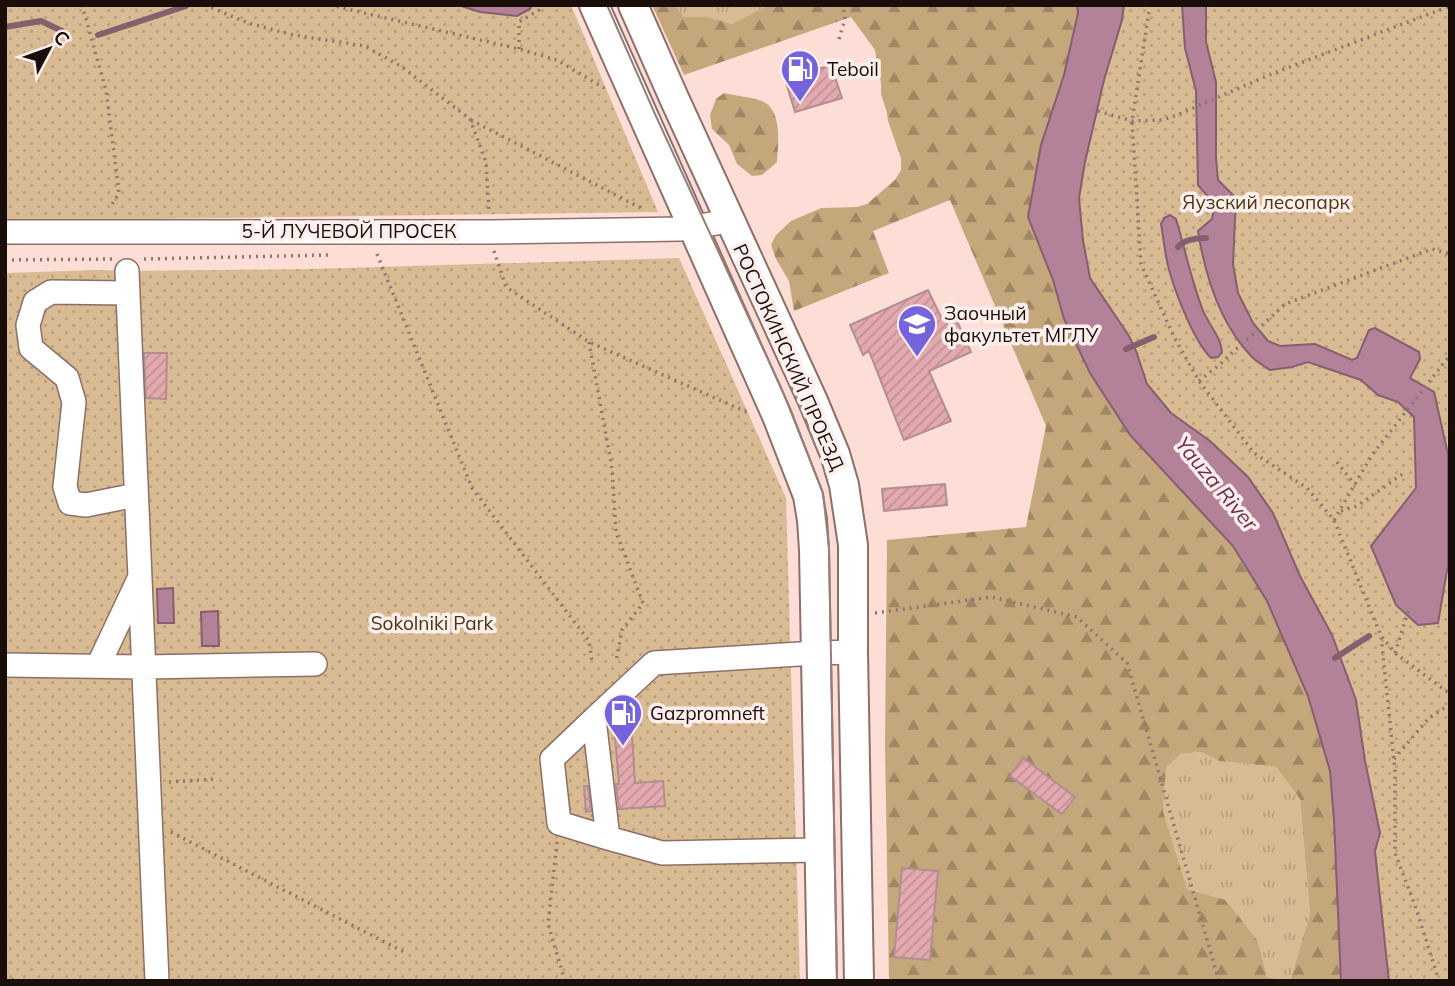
<svg xmlns="http://www.w3.org/2000/svg" width="1455" height="986" font-family="Mulish,sans-serif">
<style>
.grass{fill:url(#grass-tufts)}
.forest{fill:url(#forest-firs);fill-rule:evenodd}
.park{fill:url(#park-dots)}
.water{fill:#b38298;stroke:#855f6e;stroke-width:2}
.lines{fill:none;stroke-linecap:round;stroke-linejoin:round}
.stream{stroke:#855f6e;stroke-width:6}
.building{fill:url(#building-hatch);stroke:#b28e91;stroke-width:2}
.minor-casing{stroke:#8f6e66;stroke-width:26}
.major-casing{stroke:#8f6e66;stroke-width:32}
.path{stroke:#8b7671;stroke-width:3.5;stroke-dasharray:2 5;stroke-linecap:butt}
.minor{stroke:#fff;stroke-width:23}
.major{stroke:#fff;stroke-width:28}
.tram{stroke:#967f7a;stroke-width:2}
.labels{text-anchor:middle;dominant-baseline:central;stroke-width:7;stroke-linejoin:round;paint-order:stroke}
.poi-label{font-size:19px;fill:#1a0e0b;stroke:#ffefec;text-anchor:start}
.park-label{font-size:19px;fill:#4a3412;stroke:#ffefec}
.street-label{font-size:19px;fill:#1a0e0b;stroke:#ffefec}
.water-label{font-size:21px;font-style:italic;fill:#6b2d4d;stroke:#ffefec}
</style>
<defs>
<pattern id="grass-tufts" width="24" height="20" patternUnits="userSpaceOnUse" patternTransform="scale(1.75)"><rect width="24" height="20" fill="#d8bb92"/><path d="M3 7l-1-3M5 7V3M7 7l1-3M15 17l-1-3M17 17v-4M19 17l1-3" fill="none" stroke="#b9a07d"/></pattern>
<pattern id="forest-firs" width="22" height="20" patternUnits="userSpaceOnUse" patternTransform="scale(1.75)"><rect width="22" height="20" fill="#c5a77c"/><path d="M5 1l3.5 6h-7zM16 11l3.5 6h-7z" fill="#9f8664"/></pattern>
<pattern id="park-dots" width="8" height="8" patternUnits="userSpaceOnUse" patternTransform="scale(1.75)"><rect width="8" height="8" fill="#d8bb92"/><path d="M2 2h.1M6 6h.1" fill="none" stroke="#b9a07d" stroke-width="1.8" stroke-linecap="round"/></pattern>
<pattern id="building-hatch" width="6" height="6" patternUnits="userSpaceOnUse" patternTransform="scale(1.75)"><rect width="6" height="6" fill="#e2a9af"/><path d="M-1 1l2-2M0 6l6-6M5 7l2-2" fill="none" stroke="#c19095"/></pattern>
</defs>
<rect width="100%" height="100%" fill="#fdded7"/>
<path class="grass" d="M675 5H769L732 24 708 17H684Z
M1201 752 1219 761 1276 767 1300 799 1310 914 1290 981 1267 977 1258 941 1226 900 1187 889 1163 811 1166 768 1181 754Z"/>
<path class="forest" d="M652 5H675L684 17H708L732 24 769 5H1077L1078 13 1064 75 1041 145 1028 217 1053 280 1064 319 1090 373 1130 435 1233 546 1267 601 1308 696 1330 771 1334 820 1341 981H889L885 745 887 540 1026 527 1046 426 950 200 873 231 889 273 794 311 789 281 776 259 771 245 776 235 791 221 821 208 857 207 867 204 895 180 901 170V158L888 121 887 113 881 94V83L875 50 851 17 684 75ZM1201 752 1219 761 1276 767 1300 799 1310 914 1290 981 1267 977 1258 941 1226 900 1187 889 1163 811 1166 768 1181 754Z
M724 93C736 96 751 97 762 101 783 110 778 145 777 162L762 175 752 176 737 164 729 145 712 129 710 115 716 99Z"/>
<path class="park" d="M5 5H571L658 212 5 221Z
M1124 5H1450V981H1389L1375 851 1380 833 1374 800 1332 635 1300 576 1273 513 1248 477 1210 441 1171 413 1147 384 1136 351 1129 336 1090 278 1083 240 1079 198 1085 162 1104 80 1122 20Z
M679 258 786 498 800 981H5V273L99 270 127 271 312 269Z"/>
<path class="water" d="M458 5H532L530 9 517 16 480 12Z
M1077 5H1124L1122 20 1104 80 1085 162 1079 198 1083 240 1090 278 1129 336 1136 351 1147 384 1171 413 1210 441 1248 477 1273 513 1300 576 1332 635 1356 700 1365 761 1380 833 1375 851 1389 981H1341L1334 820 1330 771 1308 696 1267 601 1233 546 1130 435 1090 373 1064 319 1053 280 1028 217 1041 145 1064 75 1078 13Z
M1182 5H1206V42L1216 82V158L1218 180 1236 198 1233 264 1238 293 1253 323 1268 341 1280 346 1315 344 1352 360 1357 358 1369 330 1375 328 1419 352 1420 359 1410 378 1434 392 1448 454V565L1438 623 1418 625 1396 605 1371 546 1416 488 1414 417 1398 402 1378 395 1361 380 1308 362 1292 367 1270 370C1264 366 1257 362 1252 357 1220 324 1205 275 1198 231L1212 219 1215 205 1198 185 1196 91 1185 48Z
M1170 215 1176 219C1185 249 1191 279 1202 308 1207 323 1221 336 1222 352L1218 357 1211 358C1194 341 1177 297 1170 273 1165 257 1164 240 1161 224L1164 218Z
M173 588 174 623H158L157 589Z
M218 611 219 646H202L201 612Z"/>
<g class="lines">
<path class="stream" d="M5 27 41 21 62 31
M98 35 186 6
M1178 247C1184 240 1197 238 1206 238
M1126 349 1154 337
M1335 658 1369 636"/>
</g>
<path class="building" d="M831 65 842 98 795 112 785 79Z
M928 290 941 317 953 312 971 352 929 371 951 421 904 440 869 351 863 355 850 325Z
M144 353H167L166 399 146 398Z
M945 484 947 505 884 511 882 489Z
M632 735 635 783 663 781 665 806 619 809 616 784H619L615 737Z
M1023 758 1075 797 1062 814 1010 776Z
M584 786H588L591 811 586 812Z
M902 868 938 871 930 960 894 957Z"/>
<g class="lines">
<g class="minor-casing">
<path id="minor" d="M5 232H490L681 229 729 221
M127 271 157 981
M128 293 51 292 35 302 28 325 31 348 67 378 74 402 65 487 70 503 86 505 136 495
M5 665 144 667 315 664
M98 666 139 579
M594 719 552 759 559 823 608 838
M819 850 662 853 608 838 594 719 654 663 816 653 853 652"/>
</g>
<g class="major-casing">
<path id="major" d="M594 5 777 416 808 496 812 520 814 550 822 981
M633 5 674 98 813 401 835 454 844 485 853 545V652L859 981"/>
</g>
<path class="path" d="M82 5 106 90 119 193 111 206
M205 5 248 23 293 35 365 46 402 67 470 119 486 162 489 212
M330 5 519 49 557 60 604 88
M1150 5 1132 121 1141 264 1174 337 1199 381 1254 453 1307 488 1334 520 1381 636 1395 771V853L1416 908 1439 981
M839 39 845 19 843 5
M519 49V22L539 10 540 5
M1098 111 1132 121 1162 120 1177 115 1274 73 1450 6
M471 120 641 208
M494 251 506 287 589 342 751 414
M377 254 472 488 589 641 592 661
M144 259 329 255
M5 260 112 259
M589 342 612 468 616 532 643 603 622 630 616 662
M1199 381 1219 365 1285 304 1432 249 1450 254
M1337 462 1355 485
M1341 511 1357 506 1404 473
M1334 520 1372 455 1450 355
M875 613 991 597 1077 617 1127 663 1219 981
M1382 637 1395 653 1450 694
M1395 653 1409 609
M1394 759 1429 718 1450 704
M169 782 216 779
M171 832 404 952
M557 842 548 924 565 981
M5 977 17 981"/>
<use href="#minor" class="minor"/>
<use href="#major" class="major"/>
<path class="tram" d="M607 5 655 114 783 392 823 493 829 548 837 981
M790 384 801 406 815 445"/>
</g>
<defs>
<g id="fuel-pin" transform="scale(2.0125)"><path d="M0 17L-7.5 6A9.5 9.5 0 1 1 7.5 6Z" fill="#7563dd" stroke="#ffefec"/><path d="M-5.5-6h7V0h2V4h1.3V-2.5L3-4.5l.8-.8L6-3V5H2.5V1h-1V6h-7ZM-4.2-4.7v3.2H.2V-4.7Z" fill="#fff"/></g>
<g id="university-pin" transform="scale(2.0125)"><path d="M0 17L-7.5 6A9.5 9.5 0 1 1 7.5 6Z" fill="#7563dd" stroke="#ffefec"/><path d="M0-5L7-2L0 1L-7-2ZM-4 1L0 2.5L4 1V4Q0 6-4 4Z" fill="#fff"/></g>
</defs>
<g fill-rule="evenodd">
<use href="#fuel-pin" x="800" y="69"/>
<use href="#university-pin" x="917" y="324"/>
<use href="#fuel-pin" x="623" y="713"/>
</g>
<g class="labels">
<g class="poi-label">
<text x="827" y="69">Teboil</text>
<text x="944" y="313">Заочный<tspan x="944" dy="22">факультет МГЛУ</tspan></text>
<text x="650" y="713">Gazpromneft</text>
</g>
<g class="park-label">
<text x="1266" y="202">Яузский лесопарк</text>
<text x="432" y="623">Sokolniki Park</text>
</g>
<g class="street-label">
<text x="349" y="231">5-Й ЛУЧЕВОЙ ПРОСЕК</text>
<text transform="translate(789 357) rotate(66)">РОСТОКИНСКИЙ ПРОЕЗД</text>
</g>
<g class="water-label">
<text transform="translate(1217 483) rotate(50)">Yauza River</text>
</g>
</g>
<rect width="1455" height="986" fill="none" stroke="#1a0e0b" stroke-width="14"/>
<g transform="translate(49 49) rotate(49)" stroke="#ffefec" stroke-width="5" paint-order="stroke">
<path d="M0-5L12 26L0 18L-12 26Z" fill="#1a0e0b"/>
<text y="-10" font-size="19" font-weight="bold" text-anchor="middle" fill="#1a0e0b">С</text>
</g>
</svg>
